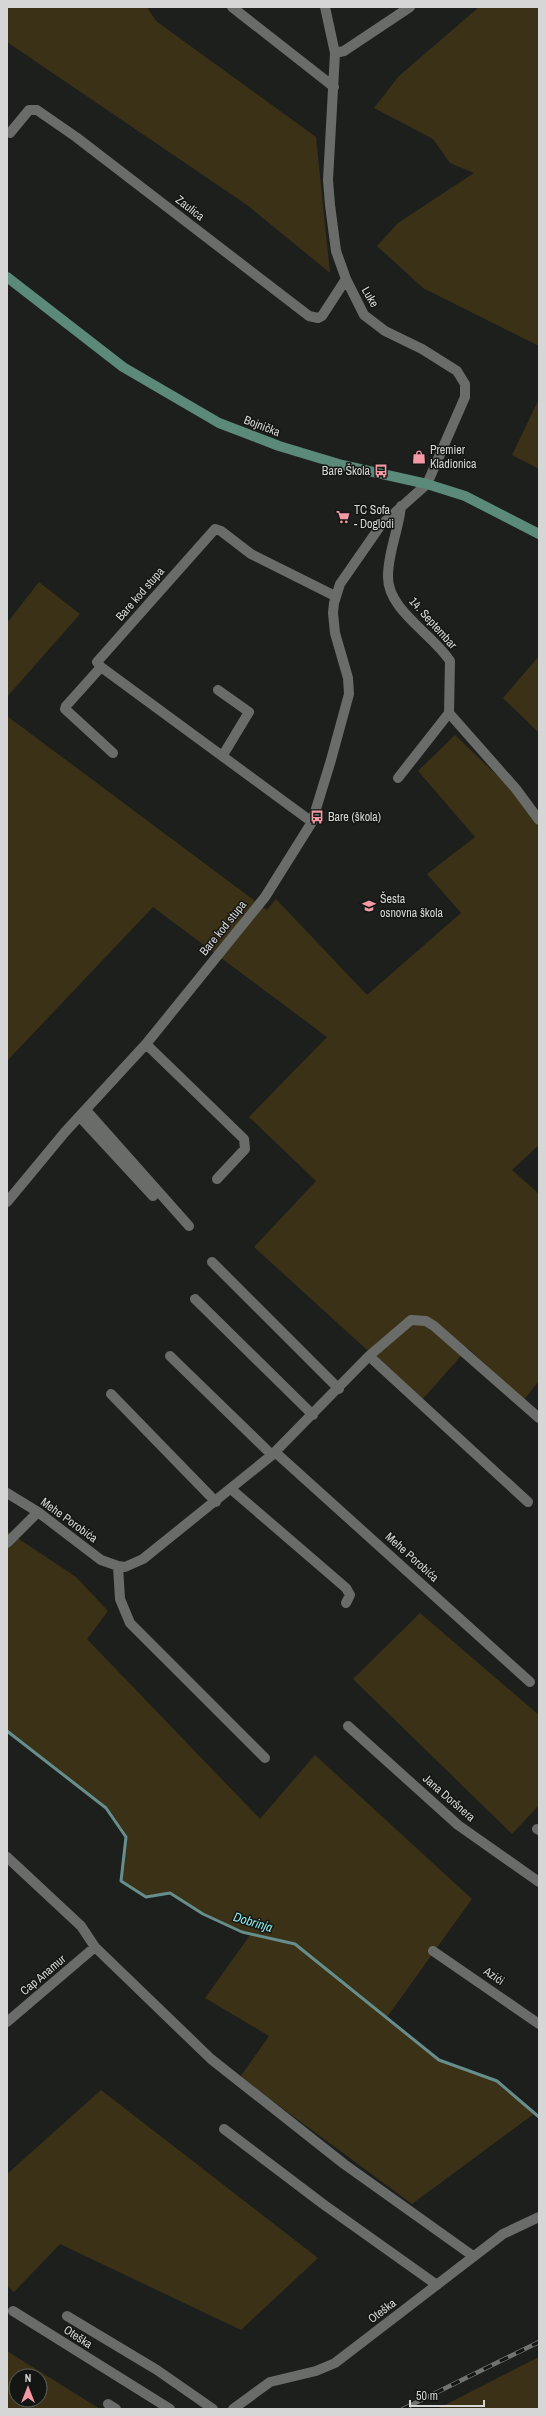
<svg xmlns="http://www.w3.org/2000/svg" width="546" height="2416" font-family="'Archivo Narrow',sans-serif">
<style>
.green{fill:#3b3116;fill-rule:evenodd}
.lines{fill:none;stroke-linecap:round;stroke-linejoin:round}
.stream{stroke:#668e8c;stroke-width:3}
.minor{stroke:#6a6c6a;stroke-width:10}
.secondary{stroke:#5c8a7a;stroke-width:10}
.rail-casing{stroke:#727372;stroke-width:4.5}
.rail{stroke:#141614;stroke-width:3;stroke-dasharray:9;stroke-linecap:butt}
.labels{text-anchor:middle;dominant-baseline:central;stroke-width:3;stroke-linejoin:round;paint-order:stroke}
.street-label{font-size:12px;fill:#d5d6d5;stroke:#141614}
.poi-label{font-size:12px;fill:#d5d6d5;stroke:#141614;text-anchor:start}
.water-label{font-size:13px;font-style:italic;fill:#8be9e6;stroke:#141614}
</style>
<rect width="100%" height="100%" fill="#1d1f1d"/>
<path class="green" d="M7 7H147L156 21 316 137 330 273 247 205 7 42Z
M479 7H539V346L423 288 377 246 398 223 474 173 450 163 433 139 374 108 399 76Z
M539 399V469L512 455Z
M39 582 80 614 7 697V623Z
M539 656V733L503 698Z
M7 716 267 910 276 899 367 995 461 913 427 874 475 837 418 771 455 735 509 787 539 828V1145L512 1170 539 1194V1381L523 1401 468 1348 422 1400 254 1247 316 1181 249 1117 327 1037 153 907 7 1061Z
M7 1531 76 1577 108 1611 87 1639 260 1819 315 1755 472 1899 387 2017 439 2060 497 2081 535 2113 412 2204 240 2077 269 2036 205 1998 251 1934 203 1914 170 1893 146 1897 121 1881 126 1837 106 1808 7 1731Z
M420 1613 539 1715V1805L512 1834 353 1679Z
M101 2090 318 2258 241 2330 60 2244 14 2292 7 2286V2174Z
M7 2351 100 2409H7ZM16 2376H40V2400H16Z
M539 2357V2409H437Z"/>
<g class="lines">
<path class="stream" d="M7 1731 106 1808 126 1837 121 1881 146 1897 170 1893 203 1914 242 1932 295 1944 439 2060 497 2081 539 2117"/>
<path class="minor" d="M232 7 334 87
M335 53 344 51 410 7
M10 133 29 110H37L76 137 309 316 318 318 322 316 346 279
M401 506C399 529 388 552 388 576 387 610 433 634 450 661L449 713 516 789 539 820
M101 667 66 706 65 709 113 753
M218 690 249 712 223 755
M398 778 449 713
M312 822 101 667 97 662 215 529 221 531 251 554 335 596
M146 1044 244 1139 245 1149 217 1179
M86 1110 189 1226
M80 1117 153 1196
M7 1202 65 1132 146 1044 265 897 312 822 331 760 349 694 348 678 335 633 333 613 334 603 340 584 381 525 427 484 465 397V384L457 371 422 349 385 331 364 315 346 279 336 251 330 205 328 180 335 53 325 7
M212 1262 339 1389
M195 1299 313 1415
M170 1356 272 1455
M369 1356 528 1502
M111 1394 216 1502
M275 1452 530 1682
M231 1489 346 1588 350 1595 346 1603
M7 1493 38 1512 101 1560 118 1566 125 1567 143 1559 272 1455 369 1356 411 1320 426 1321 434 1326 539 1418
M7 1543 38 1512
M118 1566 120 1599 130 1623 265 1758
M348 1726 458 1825 539 1882
M537 1829 539 1830
M7 1857 81 1926 95 1947 211 2059 344 2164 473 2256
M433 1951 539 2024
M7 2022 95 1947
M224 2129 323 2204 437 2285
M13 2311 170 2409
M67 2316 157 2370 213 2409
M108 2404 116 2409
M233 2409 270 2382 316 2371 335 2363 503 2234 539 2217"/>
<path class="secondary" d="M7 277 123 367 219 423 279 446 342 465 427 484 465 496 539 534"/>
<g class="rail-casing">
<path id="rail" d="M403 2409 539 2342"/>
</g>
<use href="#rail" class="rail"/>
</g>
<defs>
<g id="shop-bare" transform="scale(1.08)"><path d="M-5-2.5h2.3a2.7 3.5 0 0 1 5.4 0H5L5.5 6h-11ZM-1.5-2.5h3a1.5 2.3 0 0 0-3 0Z" fill="#f49aa5" stroke="#141614" stroke-width="2.5" paint-order="stroke"/></g>
<g id="bus-bare" transform="scale(1.08)"><path d="M-5-6H5V4H4V6H2V4H-2V6H-4V4H-5ZM-3.5-4V0h7V-4ZM-3.5 1.2v1.5H-2V1.2ZM2 1.2v1.5H3.5V1.2Z" fill="#f49aa5" stroke="#141614" stroke-width="2.5" paint-order="stroke"/></g>
<g id="supermarket-bare" transform="scale(1.08)"><path d="M-6-5.5h2.5l.6 2H6L4.5 2H-2.5L-4.4-4H-6ZM-1.5 3.2a1.3 1.3 0 1 0 .1 0ZM3 3.2a1.3 1.3 0 1 0 .1 0Z" fill="#f49aa5" stroke="#141614" stroke-width="2.5" paint-order="stroke"/></g>
<g id="school-bare" transform="scale(1.08)"><path d="M0-5L7-2L0 1L-7-2ZM-4 1L0 2.5L4 1V4Q0 6-4 4Z" fill="#f49aa5" stroke="#141614" stroke-width="2.5" paint-order="stroke"/></g>
</defs>
<g fill-rule="evenodd">
<use href="#shop-bare" x="419" y="457"/>
<use href="#bus-bare" x="381" y="471"/>
<use href="#supermarket-bare" x="343" y="517"/>
<use href="#bus-bare" x="317" y="817"/>
<use href="#school-bare" x="369" y="906"/>
</g>
<g class="labels">
<g class="street-label">
<text transform="translate(190 208) rotate(38)">Zaulica</text>
<text transform="translate(370 297) rotate(60)">Luke</text>
<text transform="translate(262 426) rotate(21)">Bojnička</text>
<text transform="translate(140 594) rotate(-49)">Bare kod stupa</text>
<text transform="translate(433 623) rotate(48)">14. Septembar</text>
<text transform="translate(223 928) rotate(-51)">Bare kod stupa</text>
<text transform="translate(69 1520) rotate(36)">Mehe Porobića</text>
<text transform="translate(412 1557) rotate(42)">Mehe Porobića</text>
<text transform="translate(449 1798) rotate(41)">Jana Doršnera</text>
<text transform="translate(43 1975) rotate(-40)">Cap Anamur</text>
<text transform="translate(494 1976) rotate(34)">Azići</text>
<text transform="translate(382 2311) rotate(-37)">Oteška</text>
<text transform="translate(78 2337) rotate(33)">Oteška</text>
</g>
<g class="poi-label">
<text x="430" y="450">Premier<tspan x="430" dy="14">Kladionica</tspan></text>
<text x="370" y="471" text-anchor="end">Bare Škola</text>
<text x="354" y="510">TC Sofa<tspan x="354" dy="14">- Doglodi</tspan></text>
<text x="328" y="817">Bare (škola)</text>
<text x="380" y="899">Šesta<tspan x="380" dy="14">osnovna škola</tspan></text>
</g>
<g class="water-label">
<text transform="translate(253 1922) rotate(17)">Dobrinja</text>
</g>
</g>
<rect width="546" height="2416" fill="none" stroke="#d5d6d5" stroke-width="16"/>
<g transform="translate(28 2388)"><circle r="19" fill="#141614" stroke="#616361"/>
<path d="M0-3L7 15L0 10L-7 15Z" fill="#f49aa5"/>
<text y="-6" font-size="11" font-weight="bold" text-anchor="middle" fill="#d5d6d5">N</text>
</g>
<path d="M410 2400v6h74v-6" fill="none" stroke="#d5d6d5" stroke-width="2"/>
<text x="416" y="2400" font-size="12" fill="#d5d6d5" stroke="#141614" stroke-width="3" paint-order="stroke">50 m</text>
</svg>
